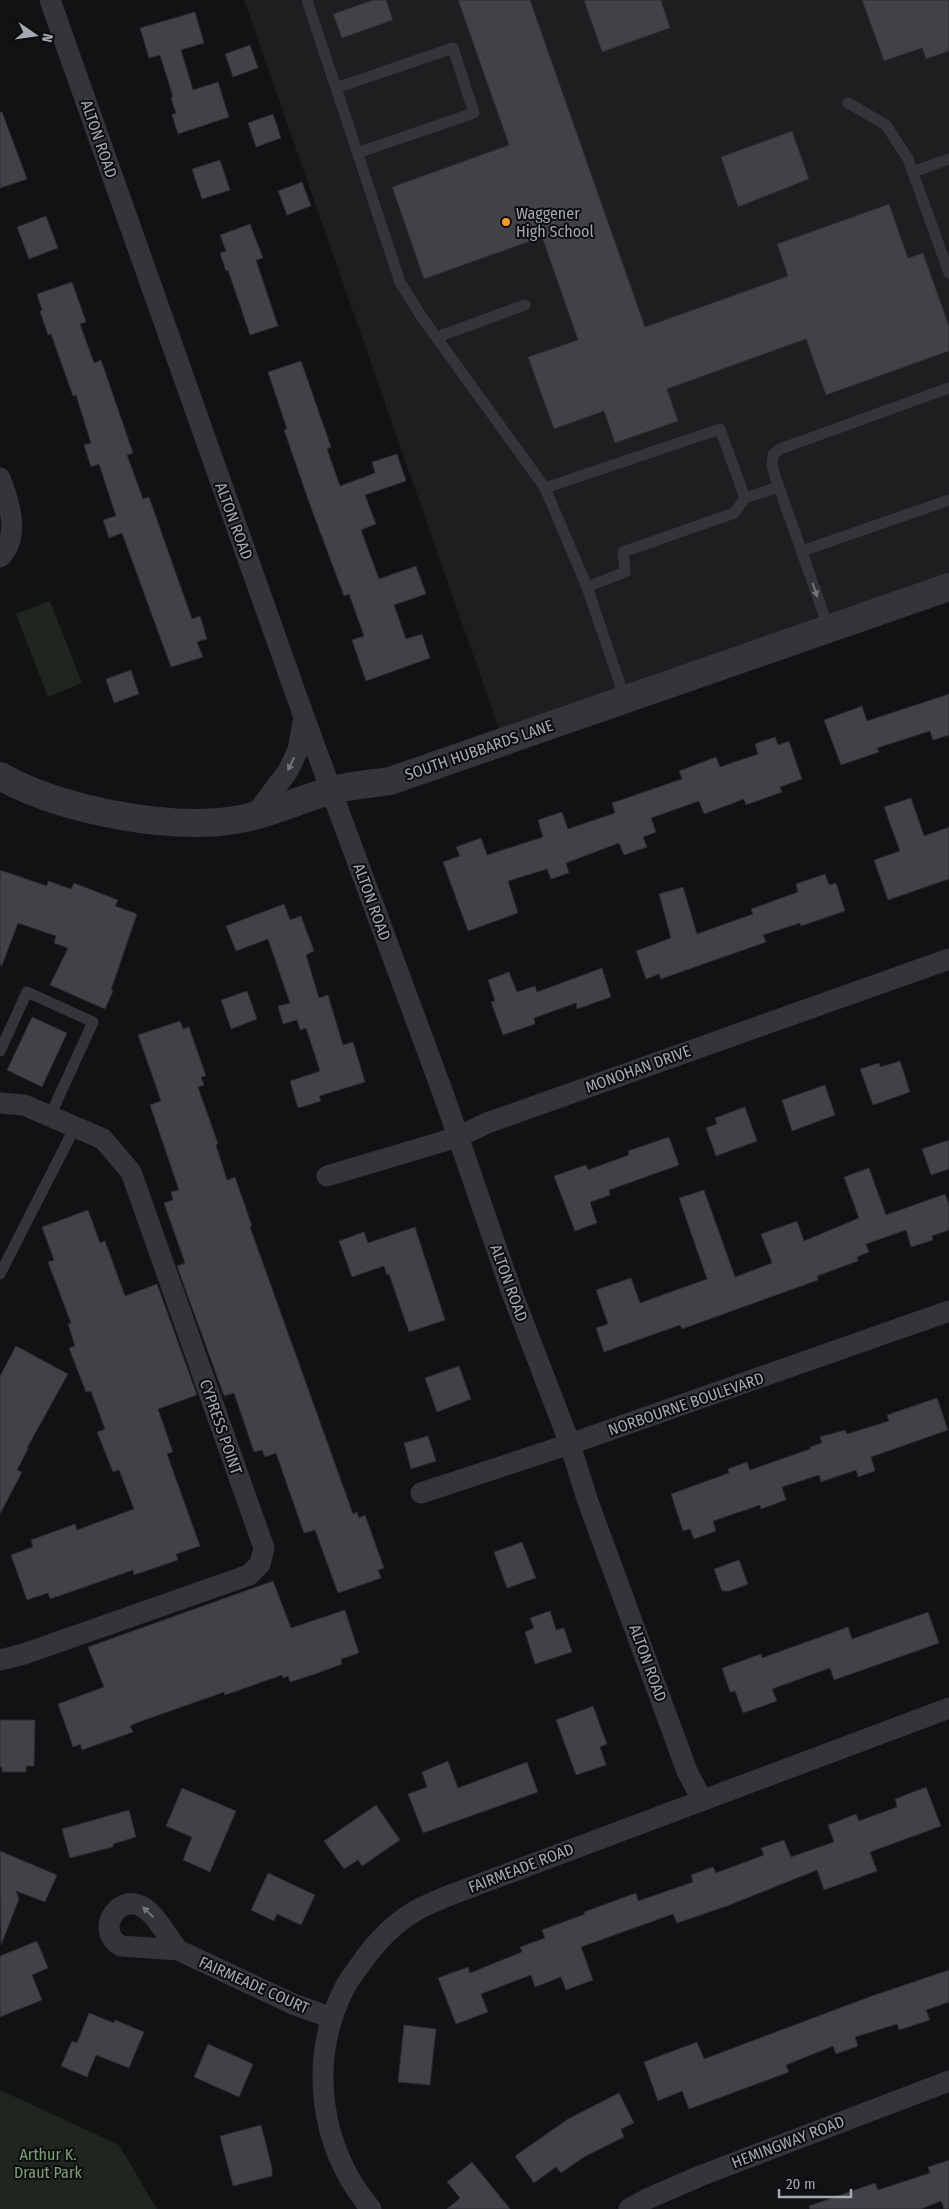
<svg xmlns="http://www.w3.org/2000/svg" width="949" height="2209" font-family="'Fira Sans Condensed',sans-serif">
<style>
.built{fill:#1e1e21}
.green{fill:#1e261f}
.building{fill:#414247;stroke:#2c2c30}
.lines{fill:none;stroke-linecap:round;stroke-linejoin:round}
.service{stroke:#333539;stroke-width:11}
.minor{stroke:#333539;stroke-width:21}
.tertiary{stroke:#333539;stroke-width:28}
.oneway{fill:#71757d}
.poi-dot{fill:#f29b2c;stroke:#0d0d0f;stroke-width:2}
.labels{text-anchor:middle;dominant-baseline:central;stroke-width:4;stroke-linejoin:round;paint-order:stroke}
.street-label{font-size:16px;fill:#a3aab4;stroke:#0d0d0f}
.poi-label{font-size:16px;fill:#a3aab4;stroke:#0d0d0f;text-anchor:start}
.park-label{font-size:16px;fill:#7ca07a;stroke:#0d0d0f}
</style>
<rect width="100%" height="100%" fill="#121214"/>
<path class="built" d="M244 0H949V573L500 732Z"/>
<path class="green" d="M50 601 82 683 48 697 16 614Z
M0 2090 119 2145 157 2209H0Z"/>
<path class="building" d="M373 0H386L393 20 342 38 333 14Z
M458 0H530L645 327 788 276 777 244 889 204 908 258 923 253 949 326V351L826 395 806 339 667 389 678 421 615 443 604 411 554 429 528 357 578 340 542 237 424 279 392 187 509 145Z
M584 0H661L670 28 602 52Z
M862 0H949V51L926 59 922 48 884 61Z
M195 12 204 43 181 50 193 90 218 82 229 117 178 134 172 115 176 113 171 98 173 97 160 55 149 58 140 28Z
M250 45 258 68 233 77 225 54Z
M0 112H2L27 179 0 188Z
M273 114 281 138 256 147 248 123Z
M792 131 809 179 738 207 721 157Z
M220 160 230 190 202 199 192 169Z
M302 182 311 206 287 215 278 191Z
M46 216 58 248 29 259 17 227Z
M250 224 263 258 256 260 278 326 250 335 228 270 226 271 220 253 226 251 220 235Z
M72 282 86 322 80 324 94 363 101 360 133 453 127 455 143 499 149 497 192 619 200 616 207 639 197 642 203 657 171 667 122 533 109 538 103 520 116 516 99 464 91 467 84 445 91 443 76 395 73 396 51 334 48 335 40 311 42 310 37 294Z
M301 361 331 447 327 449 340 486 375 473 372 462 397 454 406 481 365 495 376 524 361 530 379 579 416 566 426 594 394 605 406 639 422 634 430 658 366 681 352 640 364 636 349 594 344 596 309 502 284 430 287 429 268 372Z
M131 670 139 694 114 703 106 679Z
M949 694V735L933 740 930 731 877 748 879 752 841 765 824 720 862 706 867 721Z
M775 737 778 745 789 741 802 779 780 787 782 792 746 805 744 799 704 814 699 801 651 818 656 832 643 837 647 847 624 855 619 843 566 863 569 873 551 879 547 869 508 881 518 913 468 931 443 862 460 856 456 847 481 838 487 855 543 837 538 820 562 812 568 829 615 813 612 803 682 779 679 771 716 757 720 767 758 754 755 744Z
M911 798 924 836 949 827V879L888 900 874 860 900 851 884 807Z
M0 870 47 886 48 881 71 889 74 883 118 900 115 906 137 914 111 990 113 991 105 1009 50 985 68 948 54 943 56 936 18 923 2 965H0Z
M825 874 829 885 836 883 845 911 801 926 800 923 763 935 766 942 661 979 659 974 646 979 636 951 671 938 659 894 683 887 697 934 753 914 751 909 798 892 796 884Z
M284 904 290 920 301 916 314 951 306 955 319 998 328 995 343 1045 353 1042 365 1082 319 1096 321 1101 298 1108 290 1081 320 1071 306 1028 300 1030 297 1020 283 1024 278 1006 290 1003 268 939 236 951 226 926Z
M602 968 611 997 577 1009 576 1003 534 1018 535 1024 503 1035 491 1002 495 1001 488 980 509 972 517 992 535 986 537 992Z
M247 991 257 1019 231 1029 221 1000Z
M32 1017 67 1033 42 1087 7 1070Z
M180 1021 183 1029 189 1027 206 1076 201 1077 204 1085 198 1087 218 1144 216 1145 227 1180 235 1177 252 1226 250 1227 353 1514 357 1512 359 1518 365 1515 384 1568 378 1570 381 1578 338 1593 315 1530 304 1533 276 1453 265 1457 262 1450 254 1452 234 1393 224 1396 177 1266 185 1263 164 1203 173 1200 171 1192 179 1190 150 1105 161 1101 138 1035Z
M900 1061 910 1092 873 1105 860 1069 879 1063 880 1067Z
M825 1085 835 1115 792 1131 782 1100Z
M745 1107 757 1141 716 1156 706 1128 717 1124 715 1118Z
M669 1137 679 1165 609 1190 610 1195 590 1202 597 1223 575 1231 554 1176 586 1165 588 1170 629 1155 628 1151Z
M949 1140V1169L931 1175 922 1149Z
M869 1168 886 1215 945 1194 949 1204V1230L932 1236 933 1240 911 1247 906 1230 866 1244 869 1252 857 1257 858 1261 817 1276 818 1280 682 1329 680 1325 604 1352 596 1328 608 1324 596 1290 631 1278 640 1303 707 1279 679 1198 704 1190 735 1277 772 1263 761 1234 797 1221 804 1241 859 1218 844 1177Z
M88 1210 100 1243 105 1241 125 1296 157 1284 197 1395 158 1409 173 1452 167 1454 200 1546 176 1554 178 1560 134 1575 133 1570 50 1599 48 1593 27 1600 11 1555 33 1547 31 1540 75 1524 77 1530 134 1509 119 1470 113 1472 97 1432 105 1429 91 1391 86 1392 69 1348 75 1346 68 1324 71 1323 48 1262 54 1260 42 1227Z
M415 1227 445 1320 409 1332 389 1274 387 1275 384 1266 352 1277 339 1241 364 1232 368 1243Z
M16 1346 68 1374 27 1448 28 1449 17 1470 22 1472 0 1514V1376Z
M459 1366 471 1399 437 1412 425 1378Z
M937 1398 948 1430 871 1457 875 1471 858 1477 856 1470 821 1482 819 1475 782 1487 786 1500 761 1509 760 1505 713 1521 716 1531 694 1539 690 1529 683 1531 671 1494 729 1473 728 1469 747 1462 750 1470 810 1449V1447L822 1443 820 1437 845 1430 847 1434 889 1421 887 1415Z
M428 1436 436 1461 411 1469 404 1443Z
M522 1542 536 1578 507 1588 494 1552Z
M739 1560 748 1584 730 1591H722L714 1569Z
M273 1581 291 1628 345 1610 359 1653 341 1659 342 1664 315 1674 290 1682 288 1676 283 1678 282 1675 225 1695 224 1692 136 1723 130 1726 133 1732 82 1750 80 1744 73 1747 58 1704 104 1687 88 1647Z
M550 1611 556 1630 564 1628 572 1652 535 1664 525 1632 534 1628 530 1618Z
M928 1612 939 1643 834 1680 830 1668 772 1689 777 1701 743 1713 735 1691 730 1692 722 1668 761 1654 762 1658 848 1627 852 1639Z
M593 1706 607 1744 600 1747 606 1765 576 1775 556 1720Z
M0 1720H35L34 1766H26V1772H2V1767H0Z
M448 1761 458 1788 527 1762 538 1792 423 1833 408 1794 427 1787 422 1772Z
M926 1787 941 1826 870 1852 877 1871 824 1890 817 1870 727 1906 677 1923 673 1914 581 1947 593 1980 566 1990 561 1977 535 1987 531 1975 481 1994 488 2012 456 2024 438 1978 468 1967 470 1973 522 1952 520 1947 545 1938 542 1930 585 1914 584 1912 636 1893 638 1901 693 1882 691 1875 713 1867 716 1873 764 1855 761 1848 784 1840 791 1857 834 1842 828 1825 856 1814 859 1821 897 1807 895 1799Z
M182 1788 236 1811 210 1872 183 1860 192 1837 166 1826Z
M376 1805 400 1840 362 1866 358 1860 344 1869 324 1841Z
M129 1810 136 1837 113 1844V1847L70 1858 62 1829Z
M0 1851 57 1875 45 1902 16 1891 19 1899 1 1945Z
M268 1873 315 1895 301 1925 277 1914 274 1921 251 1910Z
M37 1941 48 1968 32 1975 42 2000 0 2017V1956Z
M949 1970V2002L926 2010 930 2020 899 2030 897 2024 855 2037 858 2046 836 2054 833 2046 786 2065 789 2072 689 2109 682 2091 658 2101 644 2062 697 2042 704 2059 869 1997Z
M89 2013 114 2023 115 2020 144 2032 129 2068 96 2055 87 2077 61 2066 72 2041 77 2043Z
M404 2025 436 2029 430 2085 398 2082Z
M208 2044 253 2064 239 2097 194 2077Z
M619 2093 634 2123 621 2129 624 2137 584 2157 561 2173 556 2167 534 2183 515 2156 568 2119Z
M261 2125 272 2168V2176L233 2186 220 2136Z
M949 2160V2209H944L941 2201 921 2209H810L809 2206 875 2183 878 2190 930 2173 928 2167Z
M472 2162 510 2209H447L460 2198 447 2182Z"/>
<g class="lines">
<path class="service" d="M307 0 400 282 421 316 545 488 587 587 625 699
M336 88 453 48 474 113 357 153
M848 103 886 125 908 159 949 273
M913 172 949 159
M437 337 525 305
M545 488 720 429 745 498 734 513 623 552 625 572 587 587
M745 498 779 487
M802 551 949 500
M829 629 775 476 772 465 773 455 780 449 949 388
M0 1051 27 992 93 1022 50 1116
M0 1274 75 1127"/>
<path class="minor" d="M50 0 304 717 444 1096 512 1293 570 1444 587 1499 687 1771 702 1800
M0 478C9 501 21 536 0 557
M255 815 288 771 298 750 304 717
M0 1103 24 1105 103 1139 131 1172 264 1548 260 1564 249 1575 24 1654 0 1660
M327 1176 458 1137 487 1123 949 959
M421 1493 570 1444 949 1311
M178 1950C167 1937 156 1913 141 1906 118 1894 94 1931 121 1946L178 1950 293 2004 332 2018
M371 2209C320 2148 308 2063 343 1991 347 1982 354 1973 360 1965 375 1943 394 1923 417 1910 426 1905 436 1901 445 1897L949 1708
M629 2209 647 2199 700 2176 949 2081"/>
<path class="tertiary" d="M0 776C60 810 172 832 240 819 270 814 300 799 330 791 349 785 370 784 390 781L949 587"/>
</g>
<defs><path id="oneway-solid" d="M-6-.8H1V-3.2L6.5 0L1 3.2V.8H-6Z" transform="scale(1.25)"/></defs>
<g class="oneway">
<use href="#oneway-solid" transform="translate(815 590) rotate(71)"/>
<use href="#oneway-solid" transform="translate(291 764) rotate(116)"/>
<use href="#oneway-solid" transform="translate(148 1912) rotate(-136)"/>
</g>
<circle class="poi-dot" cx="506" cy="222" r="5"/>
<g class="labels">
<g class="street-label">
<text transform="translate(99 139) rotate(71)">ALTON ROAD</text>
<text transform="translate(234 521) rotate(70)">ALTON ROAD</text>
<text transform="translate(479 750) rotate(-19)">SOUTH HUBBARDS LANE</text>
<text transform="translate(372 902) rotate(70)">ALTON ROAD</text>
<text transform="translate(638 1069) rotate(-20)">MONOHAN DRIVE</text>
<text transform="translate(509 1283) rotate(70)">ALTON ROAD</text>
<text transform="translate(686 1404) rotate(-19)">NORBOURNE BOULEVARD</text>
<text transform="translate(221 1427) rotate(71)">CYPRESS POINT</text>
<text transform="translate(648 1663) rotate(70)">ALTON ROAD</text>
<text transform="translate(521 1868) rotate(-21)">FAIRMEADE ROAD</text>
<text transform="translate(254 1985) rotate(24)">FAIRMEADE COURT</text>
<text transform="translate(788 2142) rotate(-21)">HEMINGWAY ROAD</text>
</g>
<g class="poi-label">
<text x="516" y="213">Waggener<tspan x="516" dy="18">High School</tspan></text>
</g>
<g class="park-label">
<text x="48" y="2154">Arthur K.<tspan x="48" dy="18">Draut Park</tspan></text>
</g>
</g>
<g transform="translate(35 35) rotate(103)" stroke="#0d0d0f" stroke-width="4" paint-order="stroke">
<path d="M0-4L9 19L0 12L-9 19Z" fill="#a3aab4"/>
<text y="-8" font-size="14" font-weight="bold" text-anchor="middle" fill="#a3aab4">N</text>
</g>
<path d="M779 2189v8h72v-8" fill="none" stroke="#a3aab4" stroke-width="2.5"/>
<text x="786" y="2189" font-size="15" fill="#a3aab4" stroke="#0d0d0f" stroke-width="4" paint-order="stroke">20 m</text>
</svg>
